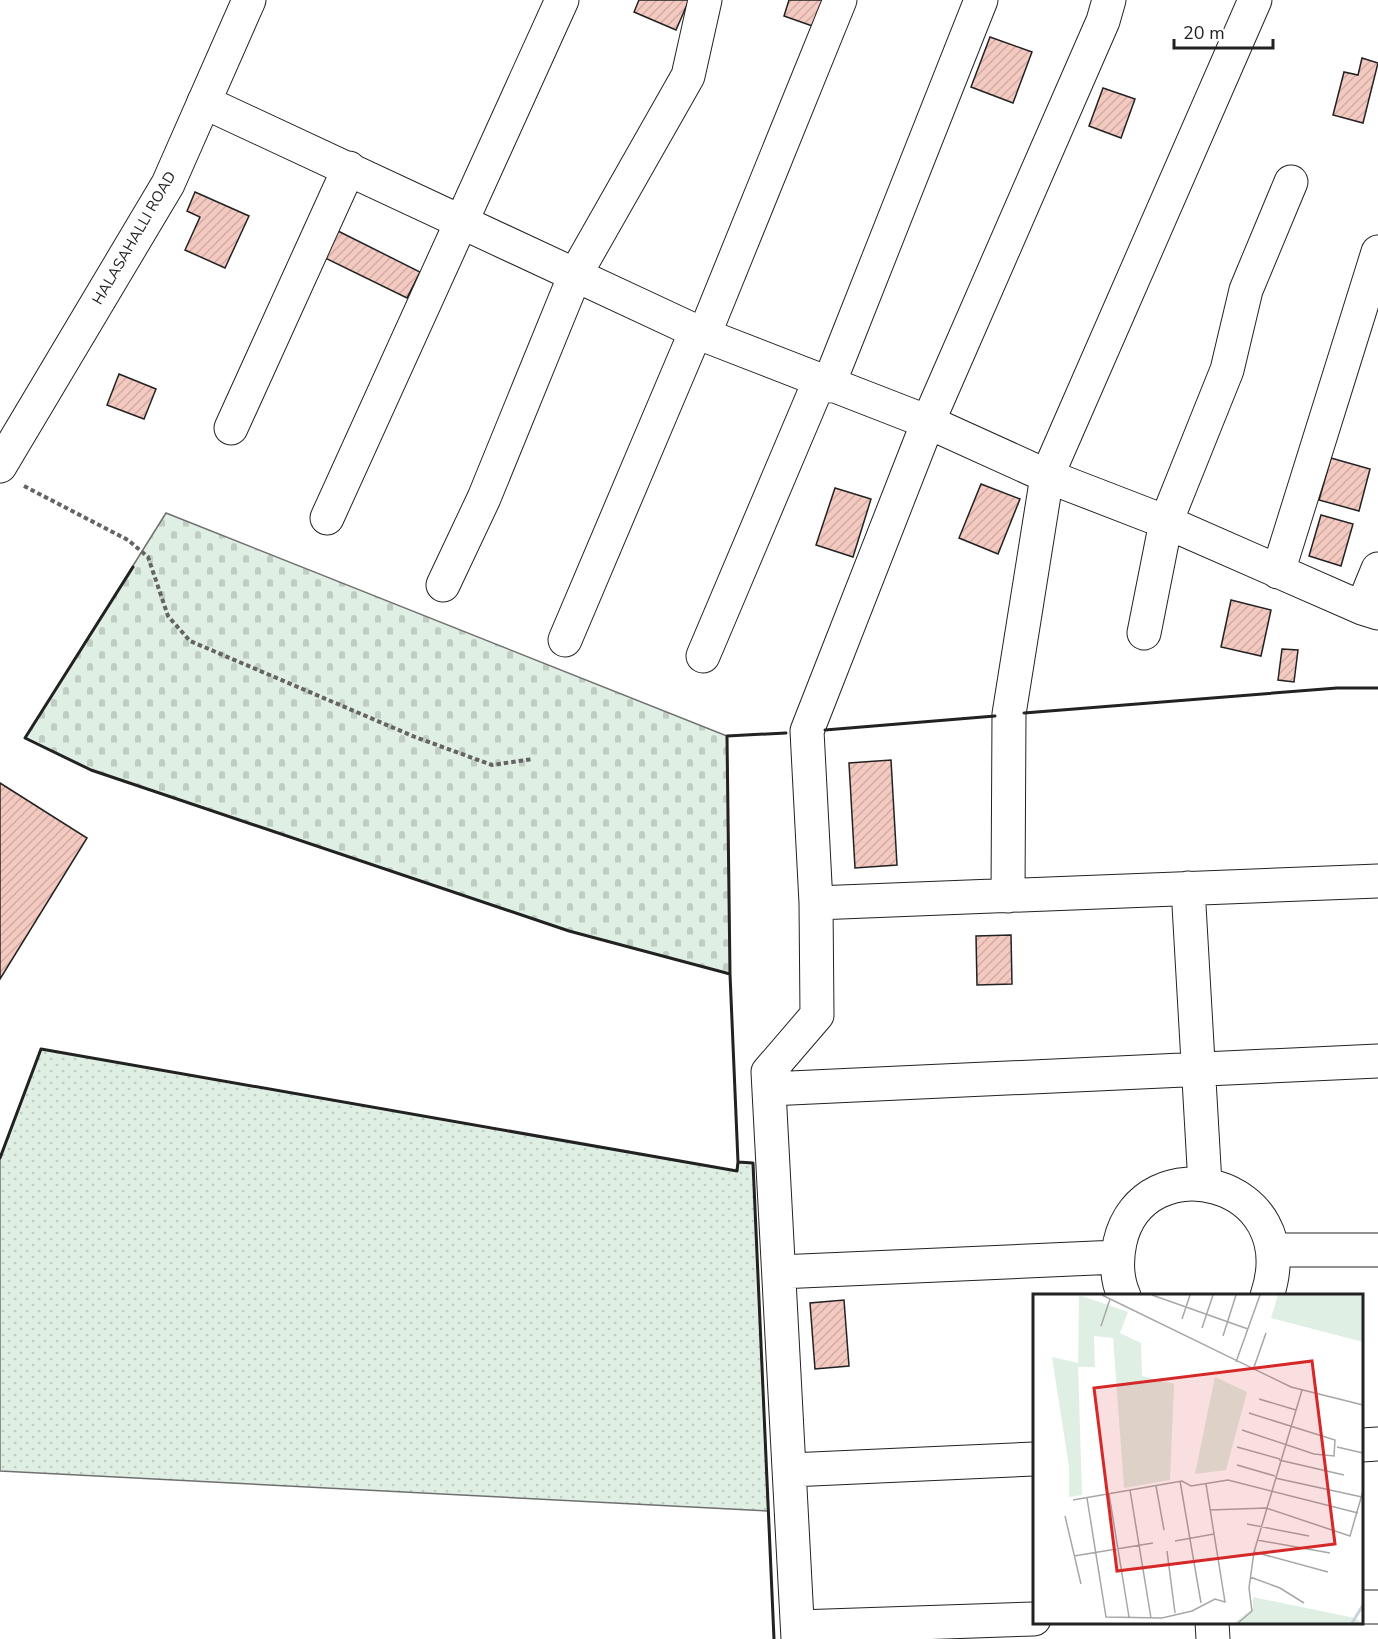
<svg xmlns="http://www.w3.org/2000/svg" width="1378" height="1639" font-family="'Nunito Sans',sans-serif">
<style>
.grass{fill:url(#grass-dots);stroke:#6f6f6f;stroke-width:1.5}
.cemetery{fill:url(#cemetery-stones);stroke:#6f6f6f;stroke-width:1.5}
.building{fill:url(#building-hatch);stroke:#222;stroke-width:1.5}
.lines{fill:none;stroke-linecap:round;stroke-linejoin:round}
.minor-casing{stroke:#222;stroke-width:35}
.major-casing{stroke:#222;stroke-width:35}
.path{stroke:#646464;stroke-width:4;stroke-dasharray:4.5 3;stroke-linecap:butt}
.minor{stroke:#fff;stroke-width:33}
.major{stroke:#fff;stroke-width:33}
.wall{stroke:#222;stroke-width:3}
.labels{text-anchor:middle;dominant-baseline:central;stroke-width:4.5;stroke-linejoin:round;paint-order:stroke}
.street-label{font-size:15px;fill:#222;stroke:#fff}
.inset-river{fill:none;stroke:#c7d3dd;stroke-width:3}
.inset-road{fill:none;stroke:#a7a7a7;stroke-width:1.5}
.view{fill:#d62828;fill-opacity:0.15;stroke:#d62828;stroke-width:3}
.inset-edge{fill:none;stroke:#222;stroke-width:3}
</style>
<defs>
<pattern id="grass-dots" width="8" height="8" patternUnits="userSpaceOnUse" patternTransform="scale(1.5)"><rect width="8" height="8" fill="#e0efe3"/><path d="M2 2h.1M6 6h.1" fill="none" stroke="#c0cdc2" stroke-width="1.8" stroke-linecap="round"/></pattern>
<pattern id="cemetery-stones" width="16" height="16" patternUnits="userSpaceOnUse" patternTransform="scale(1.5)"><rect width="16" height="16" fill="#e0efe3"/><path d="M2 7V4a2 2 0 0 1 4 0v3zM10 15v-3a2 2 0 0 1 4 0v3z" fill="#c0cdc2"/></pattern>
<pattern id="building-hatch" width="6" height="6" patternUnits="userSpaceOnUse" patternTransform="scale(1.5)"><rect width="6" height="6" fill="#f3c9c0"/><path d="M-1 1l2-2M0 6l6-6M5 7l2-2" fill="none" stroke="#d0aca5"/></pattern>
</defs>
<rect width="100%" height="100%" fill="#fff"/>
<path class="grass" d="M41 1049 736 1171 738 1162 753 1163 768 1511 0 1471V1158Z"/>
<path class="cemetery" d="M166 513 727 736 730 974 569 931 91 770 25 738Z"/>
<path class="building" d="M639 0H689L676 30 634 12Z
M789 0H828L818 28 784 16Z
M990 37 1032 52 1013 103 971 87Z
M1362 58 1378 63 1363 123 1333 115 1344 72 1358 75Z
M1103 88 1135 99 1121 138 1089 126Z
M195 192 249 216 225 268 185 250 200 217 187 211Z
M336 230 420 272 407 298 323 257Z
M119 374 156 389 144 419 107 405Z
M1331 458 1370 469 1359 511 1319 500Z
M981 484 1020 499 998 554 959 538Z
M835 488 871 499 853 557 816 545Z
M1321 515 1353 524 1341 566 1309 556Z
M1231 600 1271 610 1261 656 1221 647Z
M1282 649 1298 650 1294 682 1278 680Z
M891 760 897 865 855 868 849 763Z
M0 783 87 838 0 979Z
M1011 935 1012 984 977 985 976 936Z
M844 1300 849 1366 815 1369 810 1303Z"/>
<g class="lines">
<g class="minor-casing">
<path id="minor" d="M204 102 704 335 928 422 1047 476 1166 522 1362 608 1378 613
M704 335 840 0
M828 386 981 0
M231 428 349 168
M327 518 562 0
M1278 572 1378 252
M443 585 484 498 575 275 688 76 705 0
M1362 608 1378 569
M1144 633 1166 522 1227 370 1246 290 1291 182
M565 640 696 331
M703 656 819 382
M1188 888 1205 1184
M1008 896 1009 714 1047 476 1255 0
M816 903 1378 881
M769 1089 1378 1061
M1274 1250H1378
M779 1272 1117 1257
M1124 1296C1116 1278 1116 1261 1120 1242 1143 1142 1306 1179 1267 1296
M1362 1445 1378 1444
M790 1470 1034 1459
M1362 1607H1378
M1212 1622 1213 1639
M798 1627 1034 1619
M798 1639 768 1072 817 1015 816 903 807 731 928 422 1103 21 1109 0"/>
</g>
<g class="major-casing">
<path id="major" d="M0 466 168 184 249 0"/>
</g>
<path class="path" d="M24 486 128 540 148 557 168 616 190 641 415 737 492 765 533 759"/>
<use href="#minor" class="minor"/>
<use href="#major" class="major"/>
<path class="wall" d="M133 567 25 738 91 770 569 931 730 974
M1024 713 1337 688H1378
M825 730 995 716
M0 1158 41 1049 737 1171 738 1162
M774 1639 753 1163 738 1162 730 974 727 736 786 733"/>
</g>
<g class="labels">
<g class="street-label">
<text transform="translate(134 238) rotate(-60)">HALASAHALLI ROAD</text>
</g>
</g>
<g transform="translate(1033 1294)">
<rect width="330" height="330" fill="#fff"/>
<path d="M46 1 95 18 87 39 108 49 109 82 141 90 137 186 91 194 80 44 61 42 62 73H45ZM245 1H330V48L238 24ZM220 303 322 324 330 329H201L220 314Z" fill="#e0efe3"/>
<path d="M19 63 45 69 49 201 36 203V173Z" fill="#e0efe3"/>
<path d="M182 83 214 98 193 176 162 180Z" fill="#e0efe3"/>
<path class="inset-river" d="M319 329 330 311"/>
<path class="inset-road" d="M69 1 258 93 330 111M119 1 215 35M149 25 157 1M68 32 77 5M169 34 180 1M190 42 203 1M203 68 227 1M220 76 233 39M226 105 263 116M209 136 281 160 301 162 302 146 216 119M204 153 247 165M304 153 330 159M246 166 311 181M204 171 242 182M242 184 329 203M147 187 168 309M123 192 131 236M97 196 118 324M76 200 96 323M54 204 73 323 129 324 159 317 182 305 192 308 173 190M40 206 149 187 158 192 195 186 325 219M177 216 233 214 317 242 330 197M32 222 48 290M214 230 276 242M224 246 297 259M142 247 181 240M134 257 142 319M221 258 295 278M41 262 120 249M217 283 247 294 271 309M205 329 219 317 216 294 221 258 269 96"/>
<path class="view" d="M279 67 302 250 84 277 61 94Z"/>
<rect width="330" height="330" class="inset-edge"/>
</g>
<path d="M1174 39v9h99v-9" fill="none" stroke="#222222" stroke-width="3"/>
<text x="1183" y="39" font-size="18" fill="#222222" stroke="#ffffff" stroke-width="4.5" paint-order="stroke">20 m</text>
</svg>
